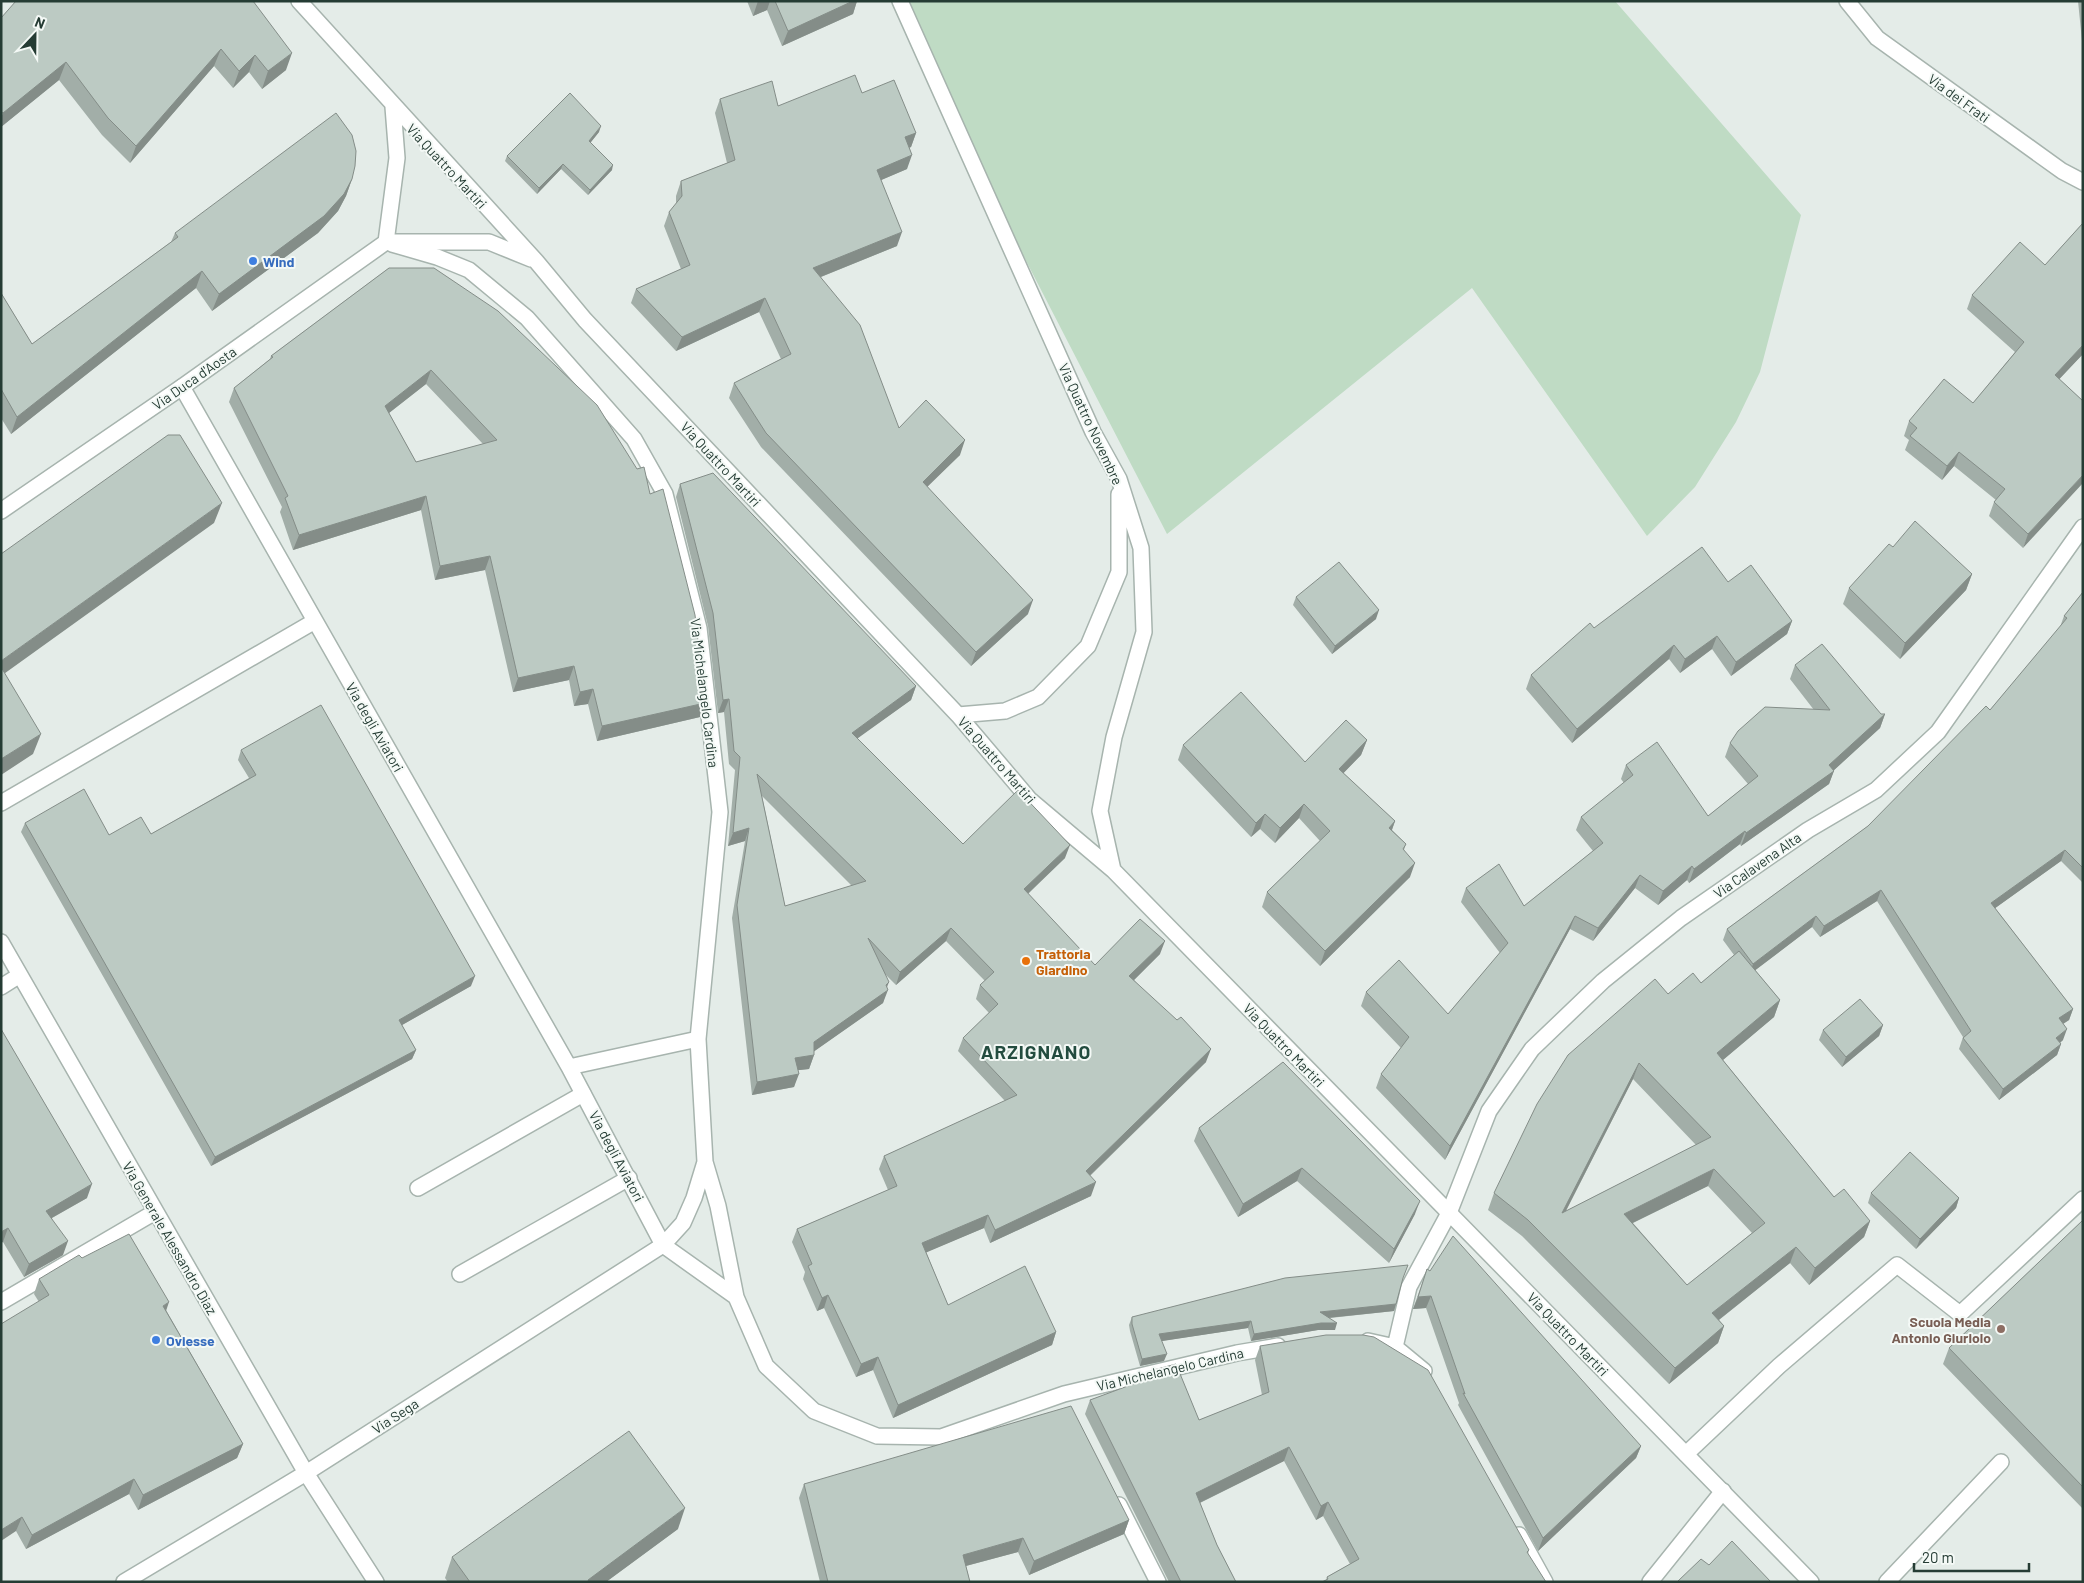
<svg xmlns="http://www.w3.org/2000/svg" width="2084" height="1583" font-family="Barlow,sans-serif">
<style>
.green{fill:#bfdbc4}
.lines{fill:none;stroke-linecap:round;stroke-linejoin:round}
.service-casing{stroke:#a7b4ae;stroke-width:18}
.minor-casing{stroke:#a7b4ae;stroke-width:18}
.tertiary-casing{stroke:#a7b4ae;stroke-width:18}
.service{stroke:#fff;stroke-width:15}
.minor{stroke:#fff;stroke-width:15}
.tertiary{stroke:#fff;stroke-width:15}
.wall{fill:#a2aea8;fill-rule:evenodd}
.shaded-wall{fill:#848d88}
.building{fill:#bccac3;stroke:#848d88;fill-rule:evenodd}
.shop-dot{fill:#3f7fe0;stroke:#f4f9f6;stroke-width:2}
.food-dot{fill:#e8710a;stroke:#f4f9f6;stroke-width:2}
.education-dot{fill:#8d6e63;stroke:#f4f9f6;stroke-width:2}
.labels{text-anchor:middle;dominant-baseline:central;stroke-width:4;stroke-linejoin:round;paint-order:stroke}
.street-label{font-size:14px;fill:#253c34;stroke:#f4f9f6}
.shop-label{font-size:14px;font-weight:bold;fill:#366cbe;stroke:#f4f9f6;text-anchor:start}
.food-label{font-size:14px;font-weight:bold;fill:#c56008;stroke:#f4f9f6;text-anchor:start}
.education-label{font-size:14px;font-weight:bold;fill:#785e54;stroke:#f4f9f6;text-anchor:end}
.district-label{font-size:19px;font-weight:bold;letter-spacing:1px;fill:#234c3f;stroke:#f4f9f6}
</style>
<rect width="100%" height="100%" fill="#e4ece8"/>
<path class="green" d="M892 1H1615L1801 215 1760 372 1736 422 1695 487 1647 536 1472 288 1167 534Z"/>
<g class="lines">
<g class="service-casing">
<path id="service" d="M418 1188 583 1094
M460 1274 629 1178
M1686 1454 1779 1366 1897 1265 1960 1314 2083 1199
M1887 1582 2001 1462"/>
</g>
<g class="minor-casing">
<path id="minor" d="M1847 1 1877 38 2062 171 2083 182
M182 387 569 1067 663 1245 736 1297 766 1366 814 1411 877 1436 941 1437 1064 1394 1237 1353 1278 1346
M1 803 315 621
M1 942 306 1473 376 1582
M1 987 20 975
M569 1067 698 1039
M705 1162 718 1206 736 1297
M1 1302 155 1212
M1368 1341 1395 1347
M1424 1371 1395 1347 1409 1287 1449 1213 1489 1111 1532 1049 1603 981 1681 918 1808 830 1876 790 1938 732 2083 527
M1119 1505 1158 1582
M1519 1535 1545 1582
M124 1582 306 1473 663 1245 683 1223 694 1198 705 1162 698 1039 720 812 699 628 665 494 634 439 527 318 469 270 437 257 392 244
M1650 1582 1723 1491"/>
</g>
<g class="tertiary-casing">
<path id="tertiary" d="M299 1 536 261 585 320 958 715 1030 800 1113 870 1811 1582
M900 1 1093 432 1119 479 1141 548 1144 632 1114 737 1100 811 1113 870
M386 242 397 158 393 107
M1 511 182 387 386 242H489L531 259
M958 715 1005 711 1038 697 1088 646 1119 572V494"/>
</g>
<use href="#service" class="service"/>
<use href="#minor" class="minor"/>
<use href="#tertiary" class="tertiary"/>
</g>
<path class="wall" d="M253 1 286 70 262 89 249 72 233 88 214 66 130 163 102 135 59 80 1 127V18Z
M747 1H857L853 14 782 46 767 10 753 16Z
M2078 1H2083V51Z
M862 93 916 133 911 147 909 148 907 169 881 180 897 246 821 277 899 428 960 455 927 486 1028 614 971 666 761 447 729 398 734 383 781 359 759 312 676 351 631 303 636 289 681 269 664 226 669 212 676 204V196L681 181 727 163 715 113 720 99 778 106Z
M599 132 590 143 612 170 588 195 561 169 537 194 505 161 507 156Z
M352 179 346 196 338 211 318 233 212 311 196 288 11 434 1 418V293L32 344 171 242 175 233Z
M2083 223V354L2059 379 2083 401 2023 548 1989 516 1994 502 1996 500 1954 466 1942 480 1905 450 1909 440 1904 436 1909 421 1973 403 2015 352 1967 309 1972 295 2045 265Z
M389 268 650 494 705 703 700 717 597 741 588 704 574 706 569 680 513 692 485 570 435 580 421 510 293 550 280 512 282 507 229 402 234 388 270 359 271 356ZM426 384 483 444 416 462 389 413Z
M680 484 916 686 911 700 857 738 963 844 1065 858 1028 894 1095 965 1160 954 1134 980 1206 1062 1090 1176 1091 1196 990 1243 984 1228 926 1252 948 1305 1056 1332 1052 1345 893 1418 873 1370 856 1377 824 1308 817 1311 803 1279 805 1272 792 1242 797 1229 888 1190 879 1169 884 1156 1005 1101 958 1051 963 1038 989 1013 976 999 980 985 985 981 946 941 896 985 885 974 887 987 883 1003 814 1051V1055L809 1069 798 1070 794 1087 752 1095 732 918 745 841 728 846 735 770 729 764 724 712 718 713 708 626 676 497ZM762 796 852 886 785 906Z
M1972 574 1966 590 1900 659 1843 604 1849 588Z
M1728 582 1792 621 1787 634 1731 676 1712 649 1680 673 1669 659 1572 743 1526 689 1531 675 1594 628Z
M2083 592V883L2061 861 1995 908 2073 1009 2069 1020 2063 1024V1040L2060 1043 2061 1044 2057 1055 1999 1100 1959 1049 1963 1037 1877 901 1820 937 1812 927 1755 970 1780 1000 1774 1017 1723 1060 1834 1197 1870 1221 1864 1237 1809 1285 1790 1263 1719 1320 1724 1326 1718 1343 1669 1384 1522 1236 1488 1210 1494 1193 1668 994 1701 983 1734 955 1723 940 1727 929 1868 826 1990 710 2060 627 2064 616ZM1633 1079 1696 1145 1566 1211ZM1708 1186 1752 1233 1687 1285 1633 1223Z
M1296 597 1376 619 1332 654 1293 605Z
M1795 665 1881 714H1885L1880 728 1834 770 1829 784 1741 846 1740 844 1689 883 1687 880 1658 905 1635 888 1593 941 1570 929 1445 1160 1376 1088 1381 1074 1401 1048 1361 1006 1366 992 1448 1014 1500 953 1461 902 1466 888 1524 906 1593 851 1576 830 1581 817 1624 783 1621 779 1626 765 1708 816 1748 784 1725 757 1730 743 1814 710 1790 679Z
M1367 740 1361 755 1343 773 1395 821 1392 830 1406 844 1404 850 1410 877 1320 966 1262 907 1267 892 1320 841 1299 818 1275 843 1260 829 1251 837 1178 760 1183 745 1305 762Z
M241 750 471 986 402 1025 416 1050 412 1059 211 1166 21 832 25 823 109 835 151 834 249 778 238 760Z
M1883 1025 1879 1036 1842 1067 1819 1040 1823 1030Z
M1 1029 87 1198 52 1218 63 1255 24 1277 3 1242Z
M1283 1062 1415 1214 1389 1263 1297 1181 1238 1217 1194 1141 1199 1128Z
M1871 1193 1959 1198 1956 1208 1916 1249 1868 1203Z
M2083 1220V1509L1943 1364 1949 1348Z
M82 1258 166 1310 243 1444 237 1458 138 1510 129 1494 26 1549 16 1531 39 1302 34 1294 39 1279Z
M1408 1265 1402 1280 1396 1304 1394 1311 1330 1318 1335 1330H1318L1251 1341 1248 1328 1161 1341 1164 1361 1140 1366 1130 1331 1129 1325 1132 1317Z
M1427 1269 1641 1446 1636 1458 1538 1551 1458 1405 1459 1403 1426 1308 1413 1309Z
M1260 1346 1529 1550 1528 1554 1326 1580 1327 1577 1350 1564 1323 1516 1316 1520 1284 1461 1200 1503 1217 1545 1236 1582H1169L1085 1414 1090 1400 1147 1379 1150 1371 1199 1420 1262 1395 1255 1360Z
M804 1484 1129 1520 1124 1534 1029 1575 1018 1552 966 1566 970 1582H820L799 1498Z
M678 1529 606 1582H448L445 1578 452 1557Z"/>
<path class="shaded-wall" d="M758 1H770L767 10 753 16Z
M853 1H857L853 14 782 46 788 31Z
M221 49 214 66 130 163 136 146Z
M292 53 286 70 262 89 268 71Z
M255 55 249 72 233 88 239 71Z
M66 62 59 80 1 127V118L3 113Z
M601 126 599 132 587 147 589 141Z
M916 133 911 147 900 151 905 137Z
M912 155 907 169 872 184 877 170Z
M563 164 561 169 537 194 539 188Z
M613 165 612 170 588 195 590 190Z
M352 179 346 196 338 211 318 233 212 311 219 294Z
M902 232 897 246 808 282 813 268Z
M202 271 196 288 11 434 17 417Z
M765 298 759 312 676 351 682 337Z
M2083 345V354L2050 389 2055 375Z
M431 370 426 384 380 420 385 406Z
M965 440 960 455 918 496 923 482Z
M1959 452 1954 466 1942 480 1947 466Z
M2083 475V483L2023 548 2028 534Z
M426 496 421 510 293 550 299 535Z
M222 503 214 523 1 676V661Z
M490 556 485 570 435 580 440 566Z
M1972 574 1966 590 1900 659 1905 643Z
M1033 600 1028 614 971 666 976 652Z
M1379 610 1376 619 1332 654 1335 646Z
M1792 621 1787 634 1731 676 1736 662Z
M1717 636 1712 649 1680 673 1685 659Z
M1674 645 1669 659 1572 743 1577 729Z
M574 666 569 680 513 692 518 678Z
M916 686 911 700 847 746 852 733Z
M593 689 588 704 574 706 580 692Z
M729 699 724 712 718 713 723 700Z
M705 703 700 717 597 741 602 726Z
M1885 714 1880 728 1832 772 1834 771 1829 784 1741 846 1746 833 1829 765Z
M41 734 33 754 1 775V759Z
M1367 740 1361 755 1334 783 1339 769Z
M1304 804 1299 818 1275 843 1280 828Z
M1265 814 1260 829 1251 837 1256 823Z
M1395 821 1390 835 1389 828Z
M749 828 745 841 728 846 733 833Z
M1745 831 1740 844 1689 883 1694 869Z
M1070 845 1065 858 1019 902 1024 889Z
M2065 850 2061 861 1987 914 1991 903Z
M1415 863 1410 877 1320 966 1325 951Z
M1692 866 1687 880 1658 905 1663 891Z
M1640 875 1635 888 1593 941 1598 928Z
M1881 890 1877 901 1820 937 1824 926Z
M1575 916 1570 929 1445 1160 1450 1146Z
M1816 916 1812 927 1749 975 1753 964Z
M951 928 946 941 896 985 900 972Z
M1165 941 1160 954 1125 989 1129 976Z
M475 976 471 986 395 1029 399 1020Z
M889 982 885 992 888 990 883 1003 809 1055 814 1042Z
M1780 1000 1774 1017 1711 1070 1717 1053Z
M2073 1009 2069 1020 2055 1029 2059 1018Z
M1883 1025 1879 1036 1842 1067 1846 1057Z
M2067 1029 2063 1040 2052 1049 2056 1038Z
M2061 1044 2057 1055 1999 1100 2003 1089Z
M1211 1049 1206 1062 1081 1184 1086 1171Z
M416 1050 412 1059 211 1166 215 1157Z
M814 1055 809 1069 791 1071 795 1058Z
M1639 1063 1633 1079 1556 1230 1562 1213Z
M799 1074 794 1087 752 1095 757 1082Z
M1302 1168 1297 1181 1238 1217 1243 1204Z
M1714 1169 1708 1186 1618 1230 1624 1214Z
M1096 1182 1091 1196 990 1243 995 1230Z
M92 1184 87 1198 41 1224 46 1211Z
M1959 1198 1956 1208 1916 1249 1920 1239Z
M1420 1201 1415 1214 1389 1263 1394 1249Z
M988 1215 984 1228 918 1256 922 1243Z
M1870 1221 1864 1237 1809 1285 1815 1268Z
M8 1228 3 1242 1 1243V1232Z
M68 1241 63 1255 24 1277 29 1264Z
M1796 1247 1790 1263 1706 1330 1712 1313Z
M828 1295 824 1308 817 1311 822 1298Z
M1431 1296 1426 1308 1413 1309 1418 1297Z
M169 1302 164 1317 163 1306Z
M1396 1304 1394 1311 1317 1319 1320 1312Z
M1251 1321 1248 1328 1156 1342 1159 1334Z
M1321 1323H1337L1335 1330H1318L1251 1341 1254 1334Z
M1724 1326 1718 1343 1669 1384 1675 1368Z
M1056 1332 1052 1345 893 1418 898 1405Z
M1167 1354 1164 1361 1140 1366 1142 1359Z
M878 1357 873 1370 856 1377 861 1364Z
M243 1444 237 1458 138 1510 143 1495Z
M1641 1446 1636 1458 1538 1551 1543 1538Z
M1289 1447 1284 1461 1191 1507 1196 1493Z
M134 1479 129 1494 26 1549 32 1535Z
M1328 1502 1323 1516 1316 1520 1321 1506Z
M685 1508 678 1529 606 1582H587L588 1580Z
M22 1517 16 1531 1 1541V1530Z
M1129 1520 1124 1534 1029 1575 1034 1561Z
M1023 1538 1018 1552 958 1568 963 1555Z"/>
<path class="building" d="M16 1H253L292 53 268 71 255 55 239 71 221 49 136 146 108 118 66 62 3 113 1 112V18Z
M775 1H853L788 31Z
M855 75 862 93 894 80 916 133 905 137 912 155 877 170 902 232 813 268 860 325 899 428 926 400 965 440 923 482 1033 600 976 652 766 433 734 383 791 354 765 298 682 337 636 289 690 265 669 212 682 196 681 181 735 160 720 99 772 81 778 106Z
M570 93 601 126 589 141 613 165 590 190 563 164 539 188 507 156Z
M336 113 352 135 356 151 355 166 352 179 344 194 324 216 219 294 202 271 17 417 1 389V293L32 344 178 237 175 233Z
M2083 223V345L2055 375 2083 401V475L2028 534 1994 502 2005 489 1959 452 1947 466 1910 436 1917 428 1909 421 1944 379 1973 403 2024 342 1972 295 2020 242 2045 265Z
M389 268H434L498 311 597 405 637 469 644 467 650 494 663 489 695 615 705 703 602 726 593 689 580 692 574 666 518 678 490 556 440 566 426 496 299 535 285 498 288 496 234 388 273 357 271 356ZM431 370 497 440 416 462 385 406Z
M168 435H180L222 503 1 661V554Z
M713 473 916 686 852 733 963 844 1018 790 1070 845 1024 889 1095 965 1140 919 1165 941 1129 976 1177 1020 1181 1017 1211 1049 1086 1171 1096 1182 995 1230 988 1215 922 1243 948 1305 1025 1266 1056 1332 898 1405 878 1357 861 1364 828 1295 822 1298 808 1266 812 1264 797 1229 897 1186 884 1156 1017 1095 963 1038 998 1004 980 985 994 972 951 928 900 972 868 938 889 982 886 985 888 990 814 1042V1055L795 1058 799 1074 757 1082 737 905 749 828 733 833 740 757 734 751 729 699 723 700 713 613 680 484ZM757 774 866 881 785 906Z
M1915 521 1972 574 1905 643 1849 588 1889 544 1893 547Z
M1702 547 1728 582 1751 565 1792 621 1736 662 1717 636 1685 659 1674 645 1577 729 1531 675 1590 623 1594 628Z
M1339 562 1379 610 1335 646 1296 597Z
M2083 592V868L2065 850 1991 903 2073 1009 2059 1018 2067 1029 2056 1038 2061 1044 2003 1089 1963 1038 1971 1031 1881 890 1824 926 1816 916 1753 964 1727 929 1868 826 1986 706 1990 710 2067 618 2064 616Z
M1822 644 1881 714H1885L1829 765 1834 771 1746 833 1745 831 1694 869 1692 866 1663 891 1640 875 1598 928 1575 916 1450 1146 1381 1074 1409 1037 1366 992 1399 960 1448 1014 1508 943 1466 888 1499 864 1524 906 1603 843 1581 817 1633 775 1626 765 1657 742 1708 816 1758 776 1730 743 1738 731 1765 707 1830 710 1795 665Z
M1 667 41 734 1 759Z
M1241 692 1305 762 1346 720 1367 740 1339 769 1395 821 1389 828 1406 844 1403 849 1415 863 1325 951 1267 892 1330 831 1304 804 1280 828 1265 814 1256 823 1183 745Z
M321 705 475 976 399 1020 416 1050 215 1157 25 823 84 789 109 835 141 817 151 834 256 775 241 750Z
M1739 951 1780 1000 1717 1053 1834 1197 1844 1189 1870 1221 1815 1268 1796 1247 1712 1313 1724 1326 1675 1368 1528 1220 1494 1193 1537 1104 1568 1055 1655 979 1668 994 1693 973 1701 983ZM1639 1063 1711 1137 1562 1213ZM1714 1169 1765 1223 1687 1285 1624 1214Z
M1860 999 1883 1025 1846 1057 1823 1030Z
M1 1029 92 1184 46 1211 68 1241 29 1264 8 1228 1 1232Z
M1283 1062 1420 1201 1394 1249 1302 1168 1243 1204 1199 1128Z
M1910 1152 1959 1198 1920 1239 1871 1193Z
M2083 1220V1487L1949 1348Z
M129 1234 169 1302 163 1306 243 1444 143 1495 134 1479 32 1535 22 1517 1 1530V1324L49 1295 39 1279 79 1255 82 1258Z
M1453 1236 1641 1446 1543 1538 1463 1393 1465 1394 1431 1296 1418 1297 1427 1269 1430 1271Z
M1408 1265 1403 1278 1396 1304 1320 1312 1337 1323H1321L1254 1334 1251 1321 1159 1334 1167 1354 1142 1359 1132 1324V1317L1285 1278Z
M1326 1335H1363L1374 1337 1428 1370 1529 1550 1527 1552 1546 1582H1322L1328 1579 1327 1577 1359 1559 1328 1502 1321 1506 1289 1447 1196 1493 1217 1545 1236 1582H1181L1090 1400 1152 1377 1150 1371 1176 1364 1199 1420 1269 1392 1260 1346Z
M1071 1406 1129 1520 1034 1561 1023 1538 963 1555 970 1582H828L804 1484Z
M629 1431 685 1508 588 1580 589 1582H470L452 1557Z
M1732 1541 1771 1582H1677L1701 1559 1709 1565Z"/>
<g class="shop-dot">
<circle cx="253" cy="261" r="5"/>
<circle cx="156" cy="1340" r="5"/>
</g>
<circle class="food-dot" cx="1026" cy="961" r="5"/>
<circle class="education-dot" cx="2001" cy="1329" r="5"/>
<g class="labels">
<g class="street-label">
<text transform="translate(1959 98) rotate(36)">Via dei Frati</text>
<text transform="translate(447 166) rotate(47)">Via Quattro Martiri</text>
<text transform="translate(194 378) rotate(-35)">Via Duca d'Aosta</text>
<text transform="translate(1091 424) rotate(65)">Via Quattro Novembre</text>
<text transform="translate(721 464) rotate(47)">Via Quattro Martiri</text>
<text transform="translate(705 693) rotate(83)">Via Michelangelo Cardina</text>
<text transform="translate(375 727) rotate(60)">Via degli Aviatori</text>
<text transform="translate(997 760) rotate(49)">Via Quattro Martiri</text>
<text transform="translate(1757 865) rotate(-35)">Via Calavena Alta</text>
<text transform="translate(1284 1045) rotate(46)">Via Quattro Martiri</text>
<text transform="translate(617 1156) rotate(62)">Via degli Aviatori</text>
<text transform="translate(170 1238) rotate(60)">Via Generale Alessandro Diaz</text>
<text transform="translate(1568 1334) rotate(46)">Via Quattro Martiri</text>
<text transform="translate(1170 1369) rotate(-13)">Via Michelangelo Cardina</text>
<text transform="translate(395 1416) rotate(-33)">Via Sega</text>
</g>
<g class="shop-label">
<text x="263" y="261">Wind</text>
<text x="166" y="1340">Oviesse</text>
</g>
<g class="food-label">
<text x="1036" y="953">Trattoria<tspan x="1036" dy="16">Giardino</tspan></text>
</g>
<g class="education-label">
<text x="1991" y="1321">Scuola Media<tspan x="1991" dy="16">Antonio Giuriolo</tspan></text>
</g>
<g class="district-label">
<text x="1036" y="1051">ARZIGNANO</text>
</g>
</g>
<rect width="2084" height="1583" fill="none" stroke="#253c34" stroke-width="5"/>
<g transform="translate(35 35) rotate(22)" stroke="#f4f9f6" stroke-width="4" paint-order="stroke">
<path d="M0-4L9 19L0 12L-9 19Z" fill="#253c34"/>
<text y="-8" font-size="14" font-weight="bold" text-anchor="middle" fill="#253c34">N</text>
</g>
<path d="M1914 1563v8h115v-8" fill="none" stroke="#253c34" stroke-width="2.5"/>
<text x="1922" y="1563" font-size="15" fill="#253c34" stroke="#f4f9f6" stroke-width="4" paint-order="stroke">20 m</text>
</svg>
